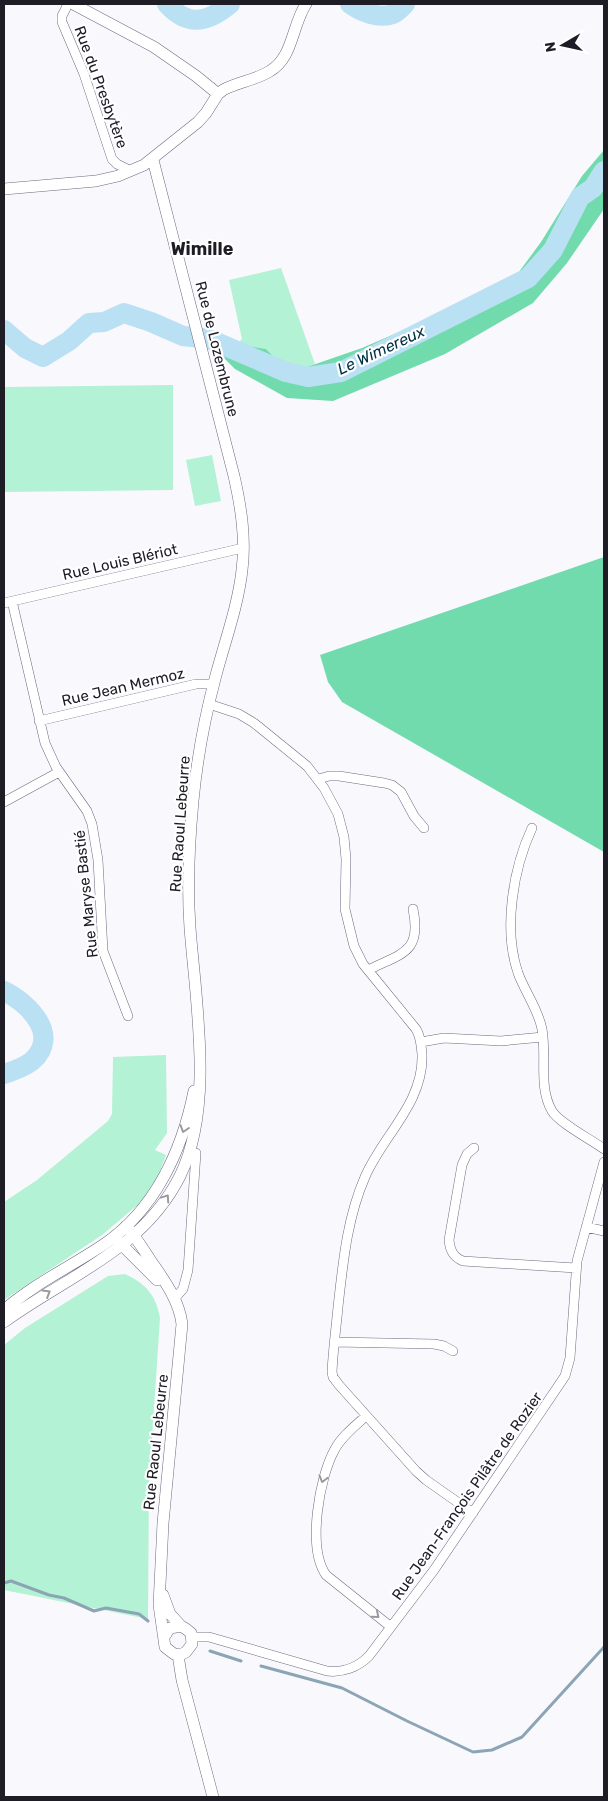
<svg xmlns="http://www.w3.org/2000/svg" width="608" height="1801" font-family="Rubik,sans-serif">
<style>
.green{fill:#b3f2d4}
.forest{fill:#71dbae}
.lines{fill:none;stroke-linecap:round;stroke-linejoin:round}
.stream{stroke:#8ba5b5;stroke-width:3}
.river{stroke:#bae0f3;stroke-width:20}
.minor-casing{stroke:#6e6980;stroke-width:10}
.tertiary-casing{stroke:#6e6980;stroke-width:12}
.minor{stroke:#fff;stroke-width:9}
.tertiary{stroke:#fff;stroke-width:11}
.oneway{stroke:#9a999d}
.labels{text-anchor:middle;dominant-baseline:central;stroke-width:4.5;stroke-linejoin:round;paint-order:stroke}
.street-label{font-size:15px;fill:#1e1c25;stroke:#fff}
.water-label{font-size:16px;font-style:italic;fill:#003245;stroke:#fff}
.quarter-label{font-size:18px;font-weight:bold;fill:#1e1c25;stroke:#fff}
</style>
<rect width="100%" height="100%" fill="#f9f8fd"/>
<path class="green" d="M281 268 315 364 304 368 274 357 266 349 237 344 242 339 229 280Z
M173 385V490L4 492V387Z
M212 455 221 501 195 506 186 460Z
M166 1055 167 1133 155 1150 166 1155 157 1179 141 1202 102 1235 4 1300V1202L37 1180 108 1121 112 1114 113 1057Z
M125 1274C146 1284 156 1295 160 1318L149 1483 148 1619 4 1590V1345L25 1328 108 1276Z"/>
<path class="forest" d="M604 150V209L567 263 533 303 445 354 333 401 287 398 235 369 216 350 209 334 237 344 266 349 274 357 304 368 362 348 452 309 516 276 541 242 582 176Z
M604 557V852L342 702 328 682 320 655Z"/>
<g class="lines">
<path class="stream" d="M4 1583 11 1581 49 1595 64 1598 94 1611 106 1608 139 1614 148 1621
M210 1651 241 1661
M261 1666 342 1688 407 1721 473 1752 492 1750 522 1737 604 1647"/>
<path class="river" d="M167 4C188 27 207 23 230 4
M350 4C361 12 378 19 393 14 397 13 402 7 405 4
M4 330 25 348 43 357 69 341 89 323 104 322 124 313 151 322 183 336 209 339 286 372 308 377 341 372 528 278 553 250 580 197 593 188 604 171
M4 991C29 1003 61 1036 32 1061 25 1067 13 1071 4 1074"/>
<g class="minor-casing">
<path id="minor" d="M68 4 62 16V22L84 74 112 159 117 164 131 171
M12 601 45 743 56 767 87 811 92 824 98 860 103 951 128 1016
M4 603 243 548
M209 704 239 714 254 723 307 766 324 788 338 814 344 837 346 859 345 909 354 946 363 964 416 1029C421 1037 421 1045 422 1054 424 1103 383 1135 365 1177 347 1218 343 1263 338 1307 336 1329 333 1350 332 1372L333 1377 339 1385 416 1471 426 1480 473 1513
M39 721 196 684H214
M319 779 329 776H339L384 783 392 785 401 792 414 816 424 828
M4 802 59 772
M532 828C513 869 503 929 518 973 525 992 538 1009 542 1029 547 1056 538 1087 552 1111 559 1123 592 1140 604 1149
M368 970C402 953 422 953 413 909
M421 1042 444 1038 501 1041 543 1037
M474 1148 467 1154 462 1165 449 1240C450 1250 453 1257 463 1261L576 1268
M586 1227 604 1231
M174 1299 183 1289 188 1270 196 1153
M335 1342 434 1344 444 1346 453 1351
M366 1416C355 1426 342 1436 335 1449 319 1477 307 1548 326 1575L391 1627
M192 1637H209L327 1671C343 1673 358 1667 369 1656L434 1570 565 1376 570 1358 577 1261 604 1162"/>
</g>
<g class="tertiary-casing">
<path id="tertiary" d="M73 4 154 47 196 76 218 94
M4 189 96 181 118 176 144 165 198 122 206 113 218 94 223 90C238 82 256 80 270 71 293 58 292 25 306 4
M126 1226C136 1237 143 1249 151 1261 164 1280 179 1300 182 1324L163 1523 159 1605 165 1647 174 1654 180 1655 186 1652 192 1644 191 1633 186 1629 181 1626 170 1628 164 1637
M119 1242 157 1280
M4 1310C34 1284 70 1267 103 1245 155 1210 182 1151 194 1091
M4 1322C67 1276 143 1250 180 1176 214 1106 196 1005 190 928 187 886 189 843 193 801 197 758 205 716 216 675 225 641 238 606 242 570 246 538 241 507 234 476L153 160
M163 1595 170 1614 181 1626
M178 1655 182 1680 213 1797"/>
</g>
<use href="#minor" class="minor"/>
<use href="#tertiary" class="tertiary"/>
</g>
<defs><path id="oneway-chevron" d="M-2-3.5L2.5 0L-2 3.5" fill="none" stroke-width="1.6" stroke-linecap="round" stroke-linejoin="round" transform="scale(1.25)"/></defs>
<g class="oneway">
<use href="#oneway-chevron" transform="translate(184 1129) rotate(108)"/>
<use href="#oneway-chevron" transform="translate(166 1198) rotate(-56)"/>
<use href="#oneway-chevron" transform="translate(47 1293) rotate(-31)"/>
<use href="#oneway-chevron" transform="translate(323 1479) rotate(105)"/>
<use href="#oneway-chevron" transform="translate(376 1615) rotate(39)"/>
</g>
<g class="labels">
<g class="street-label">
<text transform="translate(101 87) rotate(70)">Rue du Presbytère</text>
<text transform="translate(217 349) rotate(76)">Rue de Lozembrune</text>
<text transform="translate(120 562) rotate(-13)">Rue Louis Blériot</text>
<text transform="translate(123 687) rotate(-13)">Rue Jean Mermoz</text>
<text transform="translate(180 824) rotate(-86)">Rue Raoul Lebeurre</text>
<text transform="translate(86 894) rotate(-96)">Rue Maryse Bastié</text>
<text transform="translate(156 1442) rotate(-84)">Rue Raoul Lebeurre</text>
<text transform="translate(467 1496) rotate(-55)">Rue Jean-François Pilâtre de Rozier</text>
</g>
<g class="water-label">
<text transform="translate(381 350) rotate(-25)">Le Wimereux</text>
</g>
<g class="quarter-label">
<text x="202" y="249">Wimille</text>
</g>
</g>
<rect width="608" height="1801" fill="none" stroke="#1e1c25" stroke-width="10"/>
<g transform="translate(563 45) rotate(261)" stroke="#ffffff" stroke-width="4" paint-order="stroke">
<path d="M0-4L9 19L0 12L-9 19Z" fill="#1e1c25"/>
<text y="-8" font-size="14" font-weight="bold" text-anchor="middle" fill="#1e1c25">N</text>
</g>
</svg>
